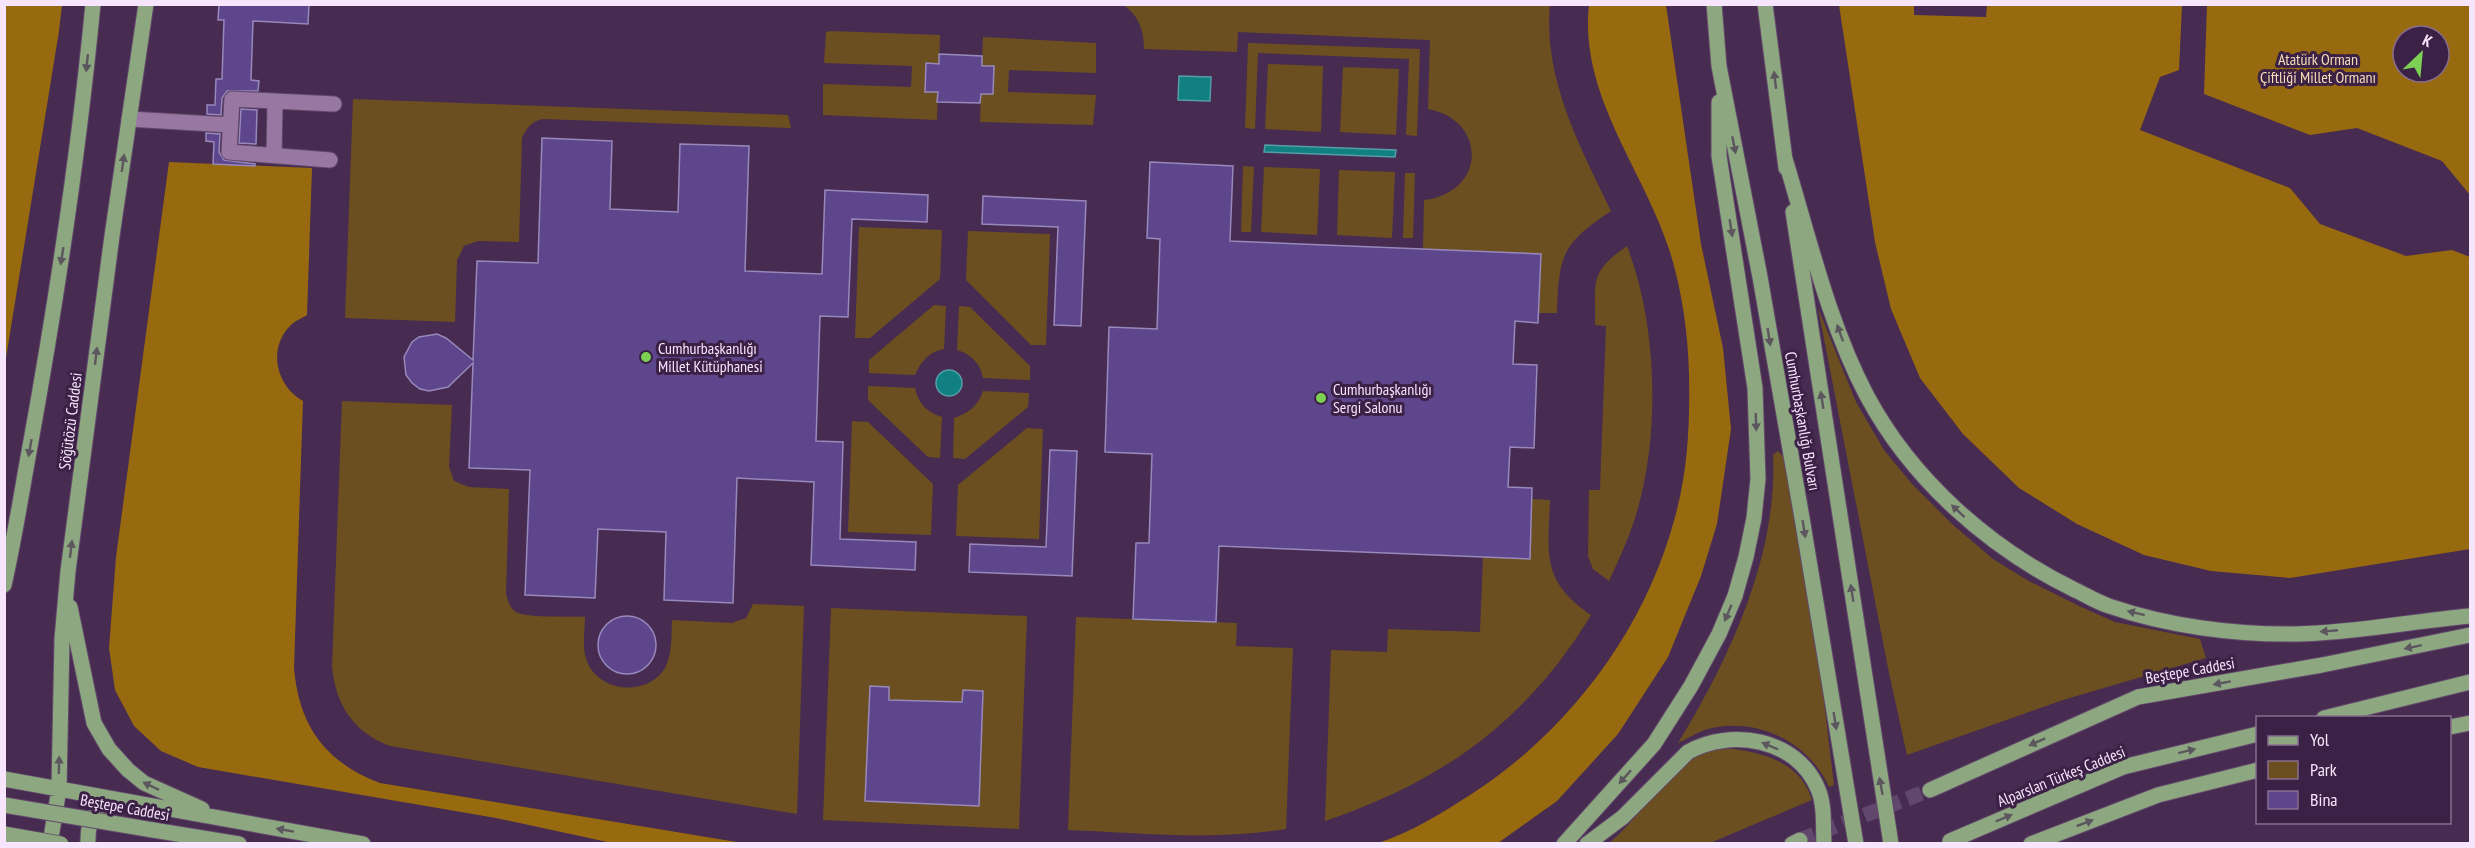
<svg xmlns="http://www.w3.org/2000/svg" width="2475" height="848" font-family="'PT Sans Narrow',sans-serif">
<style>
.green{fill:#6c4f20;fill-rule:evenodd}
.forest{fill:#986a0f;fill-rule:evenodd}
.water{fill:#108082;stroke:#559ea7;stroke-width:1.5}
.building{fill:#5d468c;stroke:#9789bb;stroke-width:1.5}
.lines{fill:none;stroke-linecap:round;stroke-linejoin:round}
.primary-tunnel{stroke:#61476b;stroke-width:15;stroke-dasharray:15 8;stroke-linecap:butt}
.pedestrian-casing{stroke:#62496a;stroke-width:17}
.primary-casing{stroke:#62496a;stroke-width:17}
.pedestrian{stroke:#9878a3;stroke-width:15}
.primary{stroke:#8da781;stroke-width:15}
.primary-bridge-casing{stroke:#62496a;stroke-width:17;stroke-linecap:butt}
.primary-bridge{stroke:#8da781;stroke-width:15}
.oneway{fill:#5c575e}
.poi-dot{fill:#7cd154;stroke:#3c2146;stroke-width:2}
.labels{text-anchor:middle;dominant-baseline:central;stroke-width:6;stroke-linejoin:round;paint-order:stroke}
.park-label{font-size:16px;fill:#f7ddb8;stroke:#3c2146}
.poi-label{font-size:16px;fill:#f7e5fd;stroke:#3c2146;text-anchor:start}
.street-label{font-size:16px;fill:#f7e5fd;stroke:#3c2146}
</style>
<rect width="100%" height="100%" fill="#472b51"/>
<path class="green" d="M1123 5H1550C1543 79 1580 146 1611 211 1562 244 1559 254 1557 313H1539L1540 254 1423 249 1424 200C1486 193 1488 120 1428 109L1430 40 1238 32 1237 52 1144 49C1144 31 1139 15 1123 5Z
M831 31 940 35 939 64H926L938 92 937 120 823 115V84L911 87 912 66 824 63 826 32Z
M983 37 1096 43V73L1009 70 1008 92 1096 95 1093 125 980 122 981 94H993L994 67 982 66Z
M1248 43 1420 49 1417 136 1406 135 1409 59 1258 53 1255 129 1245 128Z
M1268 64 1323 66 1321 132 1265 129Z
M1343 67 1399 69 1396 135 1340 132Z
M353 99 788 115 791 128 543 119C532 121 527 127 522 138L519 242 478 241 464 246 457 260 455 322 345 318Z
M1243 166 1254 167 1251 232H1241Z
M1264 167 1320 169 1317 235 1261 232Z
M1339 170 1395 172 1392 238 1337 235Z
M1405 173H1415L1413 238H1403Z
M859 227 942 230 940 279 870 338H855Z
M968 231 1050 234 1046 345H1031L966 280Z
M1627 246C1657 323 1660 430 1638 508 1631 534 1620 557 1609 581L1593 569 1588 556 1589 490H1600L1606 326 1595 325C1596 282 1588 273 1627 246Z
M934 305 946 306 944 349C929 352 921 361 915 375L869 373V360Z
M959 306 970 307 1030 366V380L983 378C980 363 971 354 957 350Z
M1818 308 1856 402 1884 450 1912 484 1952 524 1993 559 2027 580 2077 605 2115 622 2200 639 2206 658 2063 700 1907 755 1889 673Z
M868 386 915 388C919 404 926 412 942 417L940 458 928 457 868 400Z
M983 391 1029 393 1028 407 965 459 953 458 954 418C969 413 978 406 983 391Z
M342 401 452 405 449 467 454 481 469 487 509 489 506 594C508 602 510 609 518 613 531 618 570 616 585 617 585 632 581 649 588 664 602 692 644 696 663 671 673 656 671 637 672 620L732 623 746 618 753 604 804 606 797 814 390 746C353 732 336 705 332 667Z
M852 421 868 422 933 484 931 535 848 532Z
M1027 428 1043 429 1039 539 956 536 958 485Z
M1778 451 1783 456 1802 518 1834 785 1829 787C1809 742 1756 716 1708 729 1697 732 1687 739 1678 743 1729 660 1778 555 1773 455Z
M1532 499 1550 500C1548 554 1541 581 1591 615 1527 721 1441 782 1325 821L1331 650 1387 652 1388 629 1480 632 1483 557 1529 558Z
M831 608 1027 616 1019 829 823 820ZM870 686 889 687 885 802 865 801ZM963 690 983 691 959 805Z
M1076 617 1237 623 1236 646 1293 648 1286 829C1214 841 1141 833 1068 830Z
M1734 749C1768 754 1801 764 1812 800L1710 843 1608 844C1638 820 1674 763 1706 752 1714 749 1725 749 1734 749Z"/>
<path class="forest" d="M5 4 62 5 59 31 5 364Z
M1589 4 1666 5 1701 244 1723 348 1731 429 1717 524 1701 576 1668 657 1618 734 1557 801 1498 843H1378C1410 833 1442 813 1470 795 1568 732 1645 631 1675 517 1688 471 1690 422 1689 374 1688 333 1682 291 1670 252 1644 169 1579 96 1589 4Z
M1839 5H1914V15L1986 17 1987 5H2182L2179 70 2160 77 2140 130 2290 188 2320 224 2406 256 2452 250 2470 257V549L2290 578 2211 571 2144 555 2077 524 2019 488 1963 434 1920 378 1891 309 1875 242Z
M2207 5H2470V195L2442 161 2357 128 2310 135 2204 94ZM2403 36H2439V72H2403Z
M169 162 312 168 307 315C302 318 295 321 291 325 267 348 276 386 303 401L294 668C299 726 325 762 380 783L743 843H612L496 818 198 767 161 751 134 726 115 690 109 648 116 557Z"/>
<path class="water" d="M1179 76 1211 77 1210 101 1178 100Z
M1265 145 1396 150 1395 157 1264 152Z
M936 383a13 13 0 1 1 26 0a13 13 0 1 1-26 0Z"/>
<path class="building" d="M219 4H309L308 24 253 21 251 80 259 81 258 91H227L222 98 221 115 207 114V105H215L216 79H222L224 20H218Z
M939 54 982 56V66H994L993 94H981L980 103 937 102 938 92H925L926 63 939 64Z
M241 109 257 110 256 144 239 143Z
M206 133 220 134 219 152 224 160 255 164V166L213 164 214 142 206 141Z
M542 138 612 141 610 209 678 212 680 144 749 146 745 271 822 274 825 190 928 195 927 222 852 219 848 317 820 316 818 378 816 441 843 442 840 539 916 542 915 570 811 565 814 482 737 478 733 603 664 600 666 532 598 529 595 598 525 595 530 470 469 468 473 363 448 387 429 391 420 389 412 383 406 375 404 357 412 342 419 337 437 334 446 338 473 360 477 261 538 263Z
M1150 162 1233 166 1230 241 1541 254 1538 323 1515 321 1513 364 1537 365 1534 448 1510 447 1508 487 1532 488 1530 559 1219 546 1216 622 1133 619 1136 543H1149L1152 454 1105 452 1107 389 1109 327 1157 329 1160 239 1147 238Z
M983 196 1086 201 1081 326 1054 325 1058 227 982 224Z
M1050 450 1077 451 1072 576 969 572 970 544 1046 547Z
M598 645a29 29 0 1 1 58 0a29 29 0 1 1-58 0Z
M870 686 889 687V700L962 702 963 690 983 691 979 806 865 801Z"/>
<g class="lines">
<path class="primary-tunnel" d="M1800 840 1930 790"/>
<g class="pedestrian-casing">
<path id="pedestrian" d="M129 119 230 125
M274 155 275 102
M330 160 229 152 232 99 334 104"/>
</g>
<g class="primary-casing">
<path id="primary" d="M1714 4 1719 66 1760 277 1802 518 1856 844
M1765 4 1786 168
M1785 159C1809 237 1828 322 1867 396 1912 480 1989 548 2075 590 2086 595 2097 602 2109 606 2167 626 2235 635 2296 634 2354 633 2413 621 2470 616
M1793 212 1891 844
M4 585C15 537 22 489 31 441 57 297 79 151 93 4
M70 607 94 723 109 749 128 770 144 783 202 809
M2324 718 2470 682
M2450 727 2470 723
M4 779 363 844
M1930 790 2138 697 2322 665 2470 635
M153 830 239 844
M1950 841 2123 767 2258 734
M50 844 59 789 62 639 68 571 112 236 146 4
M88 844C87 815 96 810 121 801
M1564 844 1654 744 1691 686 1719 634 1735 596 1746 557 1754 518 1758 479 1755 388 1719 156V102
M1587 844 1623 817 1688 752C1731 728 1797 738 1818 789 1825 805 1823 826 1824 844
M1792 844 1800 840
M2031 844 2158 795 2258 770"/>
</g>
<use href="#pedestrian" class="pedestrian"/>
<use href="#primary" class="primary"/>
<g class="primary-bridge-casing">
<path id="primary-bridge" d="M4 805 153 830
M4 834 61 844"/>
</g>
<use href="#primary-bridge" class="primary-bridge"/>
</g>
<defs><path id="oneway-solid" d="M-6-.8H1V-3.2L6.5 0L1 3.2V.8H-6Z" transform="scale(1.5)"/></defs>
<g class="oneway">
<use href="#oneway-solid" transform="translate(87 63) rotate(96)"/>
<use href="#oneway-solid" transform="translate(1775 80) rotate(-97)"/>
<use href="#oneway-solid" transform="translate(1734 145) rotate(79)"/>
<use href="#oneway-solid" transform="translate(123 163) rotate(-82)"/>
<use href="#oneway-solid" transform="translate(1731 228) rotate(81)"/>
<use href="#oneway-solid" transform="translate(62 256) rotate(99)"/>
<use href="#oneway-solid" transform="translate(1840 333) rotate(-110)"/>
<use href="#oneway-solid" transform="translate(1769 337) rotate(81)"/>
<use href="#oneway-solid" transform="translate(96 356) rotate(-83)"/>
<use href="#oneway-solid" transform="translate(1822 400) rotate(-99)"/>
<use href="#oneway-solid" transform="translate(1756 422) rotate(88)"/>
<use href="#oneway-solid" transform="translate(30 448) rotate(100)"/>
<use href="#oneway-solid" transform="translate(1958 511) rotate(-137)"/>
<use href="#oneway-solid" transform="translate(1804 529) rotate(81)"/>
<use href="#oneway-solid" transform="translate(71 549) rotate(-83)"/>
<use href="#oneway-solid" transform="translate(1852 593) rotate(-99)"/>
<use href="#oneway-solid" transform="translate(1728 613) rotate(113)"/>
<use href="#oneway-solid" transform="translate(2136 613) rotate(-166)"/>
<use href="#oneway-solid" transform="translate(2329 631) rotate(175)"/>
<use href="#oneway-solid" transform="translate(2413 647) rotate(168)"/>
<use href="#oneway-solid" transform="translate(2222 683) rotate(170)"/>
<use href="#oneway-solid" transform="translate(1835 721) rotate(81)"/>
<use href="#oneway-solid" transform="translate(2037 742) rotate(156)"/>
<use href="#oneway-solid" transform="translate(1770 746) rotate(-157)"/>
<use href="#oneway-solid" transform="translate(2187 751) rotate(-14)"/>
<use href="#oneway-solid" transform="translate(59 765) rotate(-89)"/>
<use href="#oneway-solid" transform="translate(1625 777) rotate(132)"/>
<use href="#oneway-solid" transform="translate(151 786) rotate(-154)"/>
<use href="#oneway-solid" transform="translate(1881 786) rotate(-100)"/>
<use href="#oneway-solid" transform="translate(2004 818) rotate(-23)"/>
<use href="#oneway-solid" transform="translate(2085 823) rotate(-21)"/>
<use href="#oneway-solid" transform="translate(285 830) rotate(-170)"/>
</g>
<g class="poi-dot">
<circle cx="646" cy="357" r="6"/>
<circle cx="1321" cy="398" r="6"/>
</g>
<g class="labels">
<g class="park-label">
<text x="2318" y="59">Atatürk Orman<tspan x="2318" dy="18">Çiftliği Millet Ormanı</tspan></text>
</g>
<g class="poi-label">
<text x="658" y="348">Cumhurbaşkanlığı<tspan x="658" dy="18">Millet Kütüphanesi</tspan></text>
<text x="1333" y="389">Cumhurbaşkanlığı<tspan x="1333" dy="18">Sergi Salonu</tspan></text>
</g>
<g class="street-label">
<text transform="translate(70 421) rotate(-83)">Söğütözü Caddesi</text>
<text transform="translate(1803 421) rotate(80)">Cumhurbaşkanlığı Bulvarı</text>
<text transform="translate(2190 670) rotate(-10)">Beştepe Caddesi</text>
<text transform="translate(2061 776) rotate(-22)">Alparslan Türkeş Caddesi</text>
<text transform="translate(125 807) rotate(10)">Beştepe Caddesi</text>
</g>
</g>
<rect width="2475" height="848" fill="none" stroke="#f7e5fd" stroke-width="12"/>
<rect x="2256" y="716" width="195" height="108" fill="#3c2146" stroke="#876f8f" stroke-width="1.5"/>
<rect x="2268" y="736" width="30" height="9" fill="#8da781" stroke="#876f8f" stroke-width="1.5"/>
<text x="2310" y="746" font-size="18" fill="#f7e5fd">Yol</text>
<rect x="2268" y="761" width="30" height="18" fill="#6c4f20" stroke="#876f8f" stroke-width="1.5"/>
<text x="2310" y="776" font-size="18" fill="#f7e5fd">Park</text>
<rect x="2268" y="791" width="30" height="18" fill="#5d468c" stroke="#876f8f" stroke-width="1.5"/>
<text x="2310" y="806" font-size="18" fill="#f7e5fd">Bina</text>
<g transform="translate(2421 54) rotate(26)"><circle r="28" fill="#3c2146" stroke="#876f8f" stroke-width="1.5"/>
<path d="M0-4.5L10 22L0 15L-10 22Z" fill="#7cd154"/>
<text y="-9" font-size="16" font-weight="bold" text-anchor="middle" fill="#f7e5fd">K</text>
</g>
</svg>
